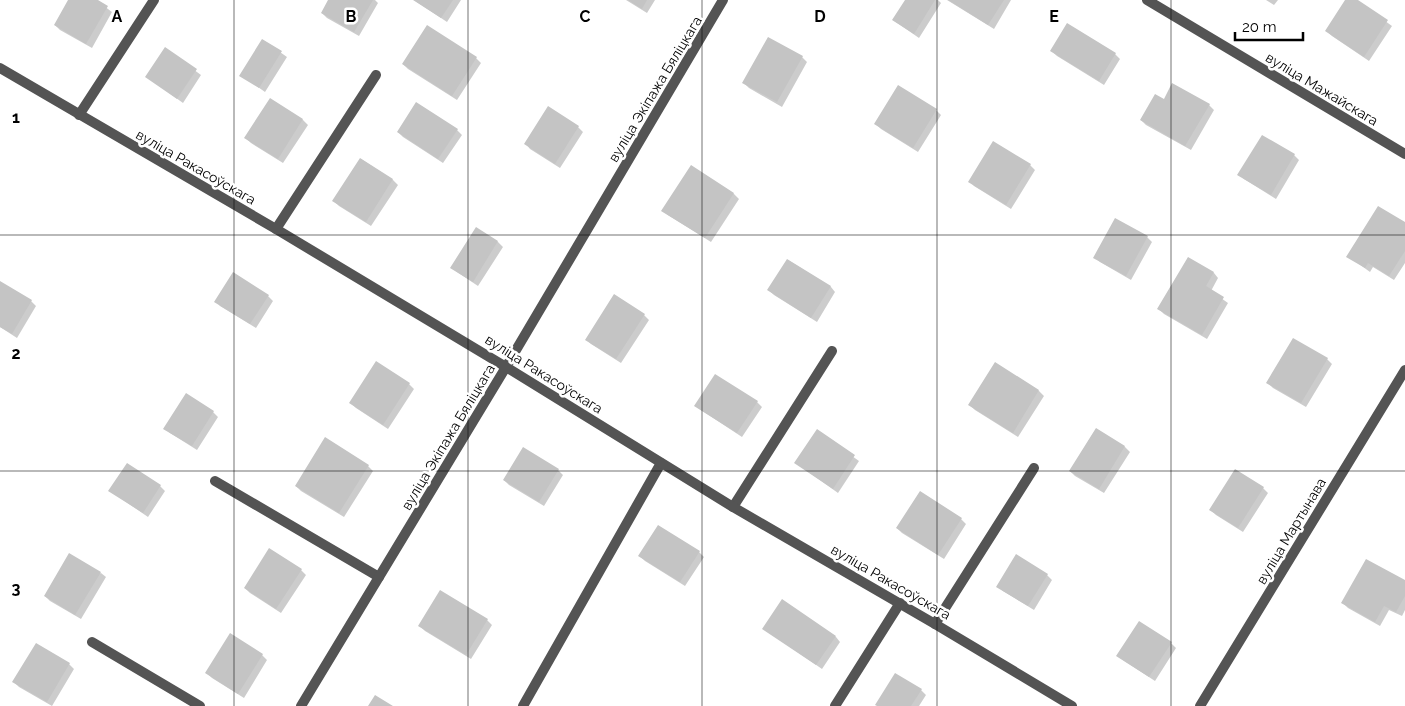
<svg xmlns="http://www.w3.org/2000/svg" width="1405" height="706" font-family="Raleway,sans-serif">
<style>
.shadow{fill:#0003}
.building{fill:#c4c4c4}
.lines{fill:none;stroke-linecap:round;stroke-linejoin:round}
.service{stroke:#545454;stroke-width:10}
.minor{stroke:#545454;stroke-width:10}
.grid{fill:none;stroke:#000;stroke-width:1;stroke-opacity:0.55}
.labels{text-anchor:middle;dominant-baseline:central;stroke-width:5;stroke-linejoin:round;paint-order:stroke}
.street-label{font-size:14px;fill:#000;stroke:#fff}
.grid-label{font-size:16px;text-anchor:middle;font-weight:bold;fill:#000;stroke:#fff;stroke-width:5;stroke-linejoin:round;paint-order:stroke}
</style>
<rect width="100%" height="100%" fill="#fff"/>
<path class="shadow" d="M70 0H96L112 12 92 48 60 30 55 25Z
M330 0H375L378 3 359 36 327 18 322 13Z
M414 0H461L447 22Z
M626 0H655L647 13Z
M906 0H938L941 3 919 38 893 20Z
M947 0H1011L994 29Z
M1266 0H1278L1274 5Z
M1347 0H1356L1392 26 1369 61 1332 36 1327 31Z
M427 27 476 58 481 63 457 100 408 69 403 64Z
M263 40 287 57 265 92 241 75Z
M166 49 201 75 183 103 147 77Z
M1052 51 1115 54 1120 59 1104 85 1057 56Z
M802 57 807 62 782 107 749 88 744 83Z
M270 100 303 120 308 125 283 163 251 143 246 138Z
M1164 101 1209 105 1214 110 1191 150 1146 125 1141 120Z
M416 104 457 130 462 135 443 163 403 137 398 132Z
M549 108 578 127 583 132 560 168 530 149 526 144Z
M936 110 941 115 918 152 881 129 876 124Z
M1262 136 1294 155 1299 160 1276 199 1244 179 1239 174Z
M361 159 393 180 398 185 371 226 339 206 334 201Z
M1030 165 1035 170 1011 209 974 186 970 181Z
M691 167 734 194 739 199 711 242 668 215 663 210Z
M1405 224V263L1394 280 1373 267 1370 272 1348 256Z
M476 229 498 242 503 247 478 286 457 272 452 267Z
M1147 237 1152 242 1131 280 1100 262 1095 257Z
M1188 259 1214 273 1218 278 1211 291 1228 303 1207 339 1164 314 1159 309Z
M788 260 831 287 835 292 817 322 774 295 769 290Z
M0 283 31 301 36 306 17 338 0 327Z
M268 296 273 301 256 328 220 306 216 301Z
M644 315 649 320 621 363 591 344 586 339Z
M1327 359 1332 364 1306 407 1273 388 1268 383Z
M995 364 1039 391 1044 396 1018 437 975 410 970 405Z
M409 384 414 389 388 429 356 408 351 403Z
M186 395 213 412 218 417 197 450 170 433 165 428Z
M757 402 762 407 742 437 701 410 696 406Z
M1096 429 1125 447 1130 452 1104 493 1075 476 1070 471Z
M817 431 859 461 838 493 796 463Z
M368 466 373 471 344 517 301 491 296 486Z
M558 470 563 475 544 506 509 485 504 480Z
M160 486 165 491 148 517 110 491Z
M1263 488 1268 493 1243 532 1216 515 1211 510Z
M920 492 961 519 966 524 944 559 902 533 897 528Z
M699 552 704 557 685 586 645 561 640 556Z
M1017 556 1047 575 1052 580 1034 610 1003 591 998 586Z
M301 570 306 575 281 613 250 593 245 588Z
M101 573 106 577 81 619 50 601 45 596Z
M1405 581V610L1402 616 1389 610 1380 626 1348 608 1343 603Z
M487 620 492 625 471 659 425 631 420 626Z
M764 629 836 637 840 642 822 669Z
M231 635 262 655 267 660 244 698 212 678 207 673Z
M1171 643 1176 648 1155 681 1123 660Z
M69 664 74 669 52 706 19 687 14 682Z
M921 690 926 695 919 706H878Z"/>
<path class="building" d="M68 0H98L108 6 86 44 54 25Z
M328 0H373L354 32 321 13Z
M413 0H453L441 18Z
M628 0H647L642 9Z
M905 0H935L914 34 892 20Z
M948 0H1004L988 25Z
M1345 0H1358L1388 20 1364 57 1325 31Z
M1067 23 1116 53 1099 81 1050 51Z
M427 25 477 57 452 96 402 64Z
M768 37 803 56 777 102 742 83Z
M262 39 282 51 259 88 239 76Z
M165 47 197 69 177 99 145 77Z
M1172 83 1210 104 1185 146 1140 120 1155 94 1164 99Z
M898 85 937 109 913 148 874 124Z
M270 98 303 119 278 159 244 138Z
M416 102 458 129 438 159 397 132Z
M548 106 579 126 555 164 524 144Z
M1262 135 1295 154 1271 195 1237 175Z
M993 141 1031 164 1006 205 968 182Z
M360 158 393 179 366 222 332 201Z
M691 165 734 193 705 238 661 211Z
M1378 206 1405 222V251L1389 276 1368 263 1365 268 1346 257Z
M1115 218 1148 236 1126 276 1093 258Z
M476 227 498 241 473 282 450 268Z
M1188 257 1214 272 1206 286 1224 297 1202 335 1157 309Z
M787 259 831 286 811 318 767 290Z
M233 272 269 295 250 324 214 302Z
M0 281 32 300 12 334 0 327Z
M614 294 645 314 616 359 585 340Z
M1293 338 1328 358 1301 403 1266 383Z
M376 361 410 383 383 425 349 403Z
M995 362 1039 390 1013 433 968 405Z
M715 374 758 401 737 433 694 406Z
M186 393 214 411 192 446 163 429Z
M1096 428 1125 446 1099 489 1069 471Z
M817 429 855 455 833 489 794 463Z
M325 437 369 465 339 513 295 486Z
M523 447 559 469 539 502 503 480Z
M127 463 161 485 143 513 108 491Z
M1235 469 1264 487 1238 528 1209 510Z
M920 491 962 518 938 555 896 528Z
M658 525 700 551 680 582 638 556Z
M269 548 302 569 276 609 244 588Z
M69 553 101 572 75 615 44 596Z
M1016 554 1048 574 1028 606 996 587Z
M1366 559 1405 580V596L1396 612 1384 606 1375 622 1341 603Z
M440 590 488 619 466 655 418 626Z
M782 599 836 636 816 665 762 629Z
M1139 621 1172 642 1149 677 1116 656Z
M230 633 263 654 238 694 205 673Z
M36 643 70 663 47 702 12 682Z
M895 673 922 689 911 706H877L875 705Z
M375 695 393 706H368Z"/>
<g class="lines">
<path class="service" d="M79 115 154 0
M276 229 376 75
M215 481 379 577
M733 507 832 351
M935 624 1034 468
M92 642 200 706
M523 706 661 463
M835 706 900 603"/>
<path class="minor" d="M1147 0 1405 154
M0 68 276 229 506 367 733 507 935 624 1072 706
M301 706 506 367 723 0
M1200 706 1405 370"/>
</g>
<path class="grid" d="M234 0V706M468 0V706M702 0V706M937 0V706M1171 0V706M0 235H1405M0 471H1405"/>
<g class="labels">
<g class="street-label">
<text transform="translate(655 89) rotate(-59)">вуліца Экіпажа Бяліцкага</text>
<text transform="translate(1322 89) rotate(31)">вуліца Мажайскага</text>
<text transform="translate(196 167) rotate(30)">вуліца Ракасоўскага</text>
<text transform="translate(544 374) rotate(32)">вуліца Ракасоўскага</text>
<text transform="translate(448 437) rotate(-59)">вуліца Экіпажа Бяліцкага</text>
<text transform="translate(1291 531) rotate(-59)">вуліца Мартынава</text>
<text transform="translate(891 582) rotate(30)">вуліца Ракасоўскага</text>
</g>
</g>
<g class="grid-label">
<text x="117" y="22">A</text>
<text x="351" y="22">B</text>
<text x="585" y="22">C</text>
<text x="820" y="22">D</text>
<text x="1054" y="22">E</text>
<text x="16" y="123">1</text>
<text x="16" y="359">2</text>
<text x="16" y="594">3</text>
</g>
<path d="M1235 32v8h68v-8" fill="none" stroke="#000000" stroke-width="2.5"/>
<text x="1242" y="32" font-size="15" fill="#000000" stroke="#ffffff" stroke-width="4" paint-order="stroke">20 m</text>
</svg>
